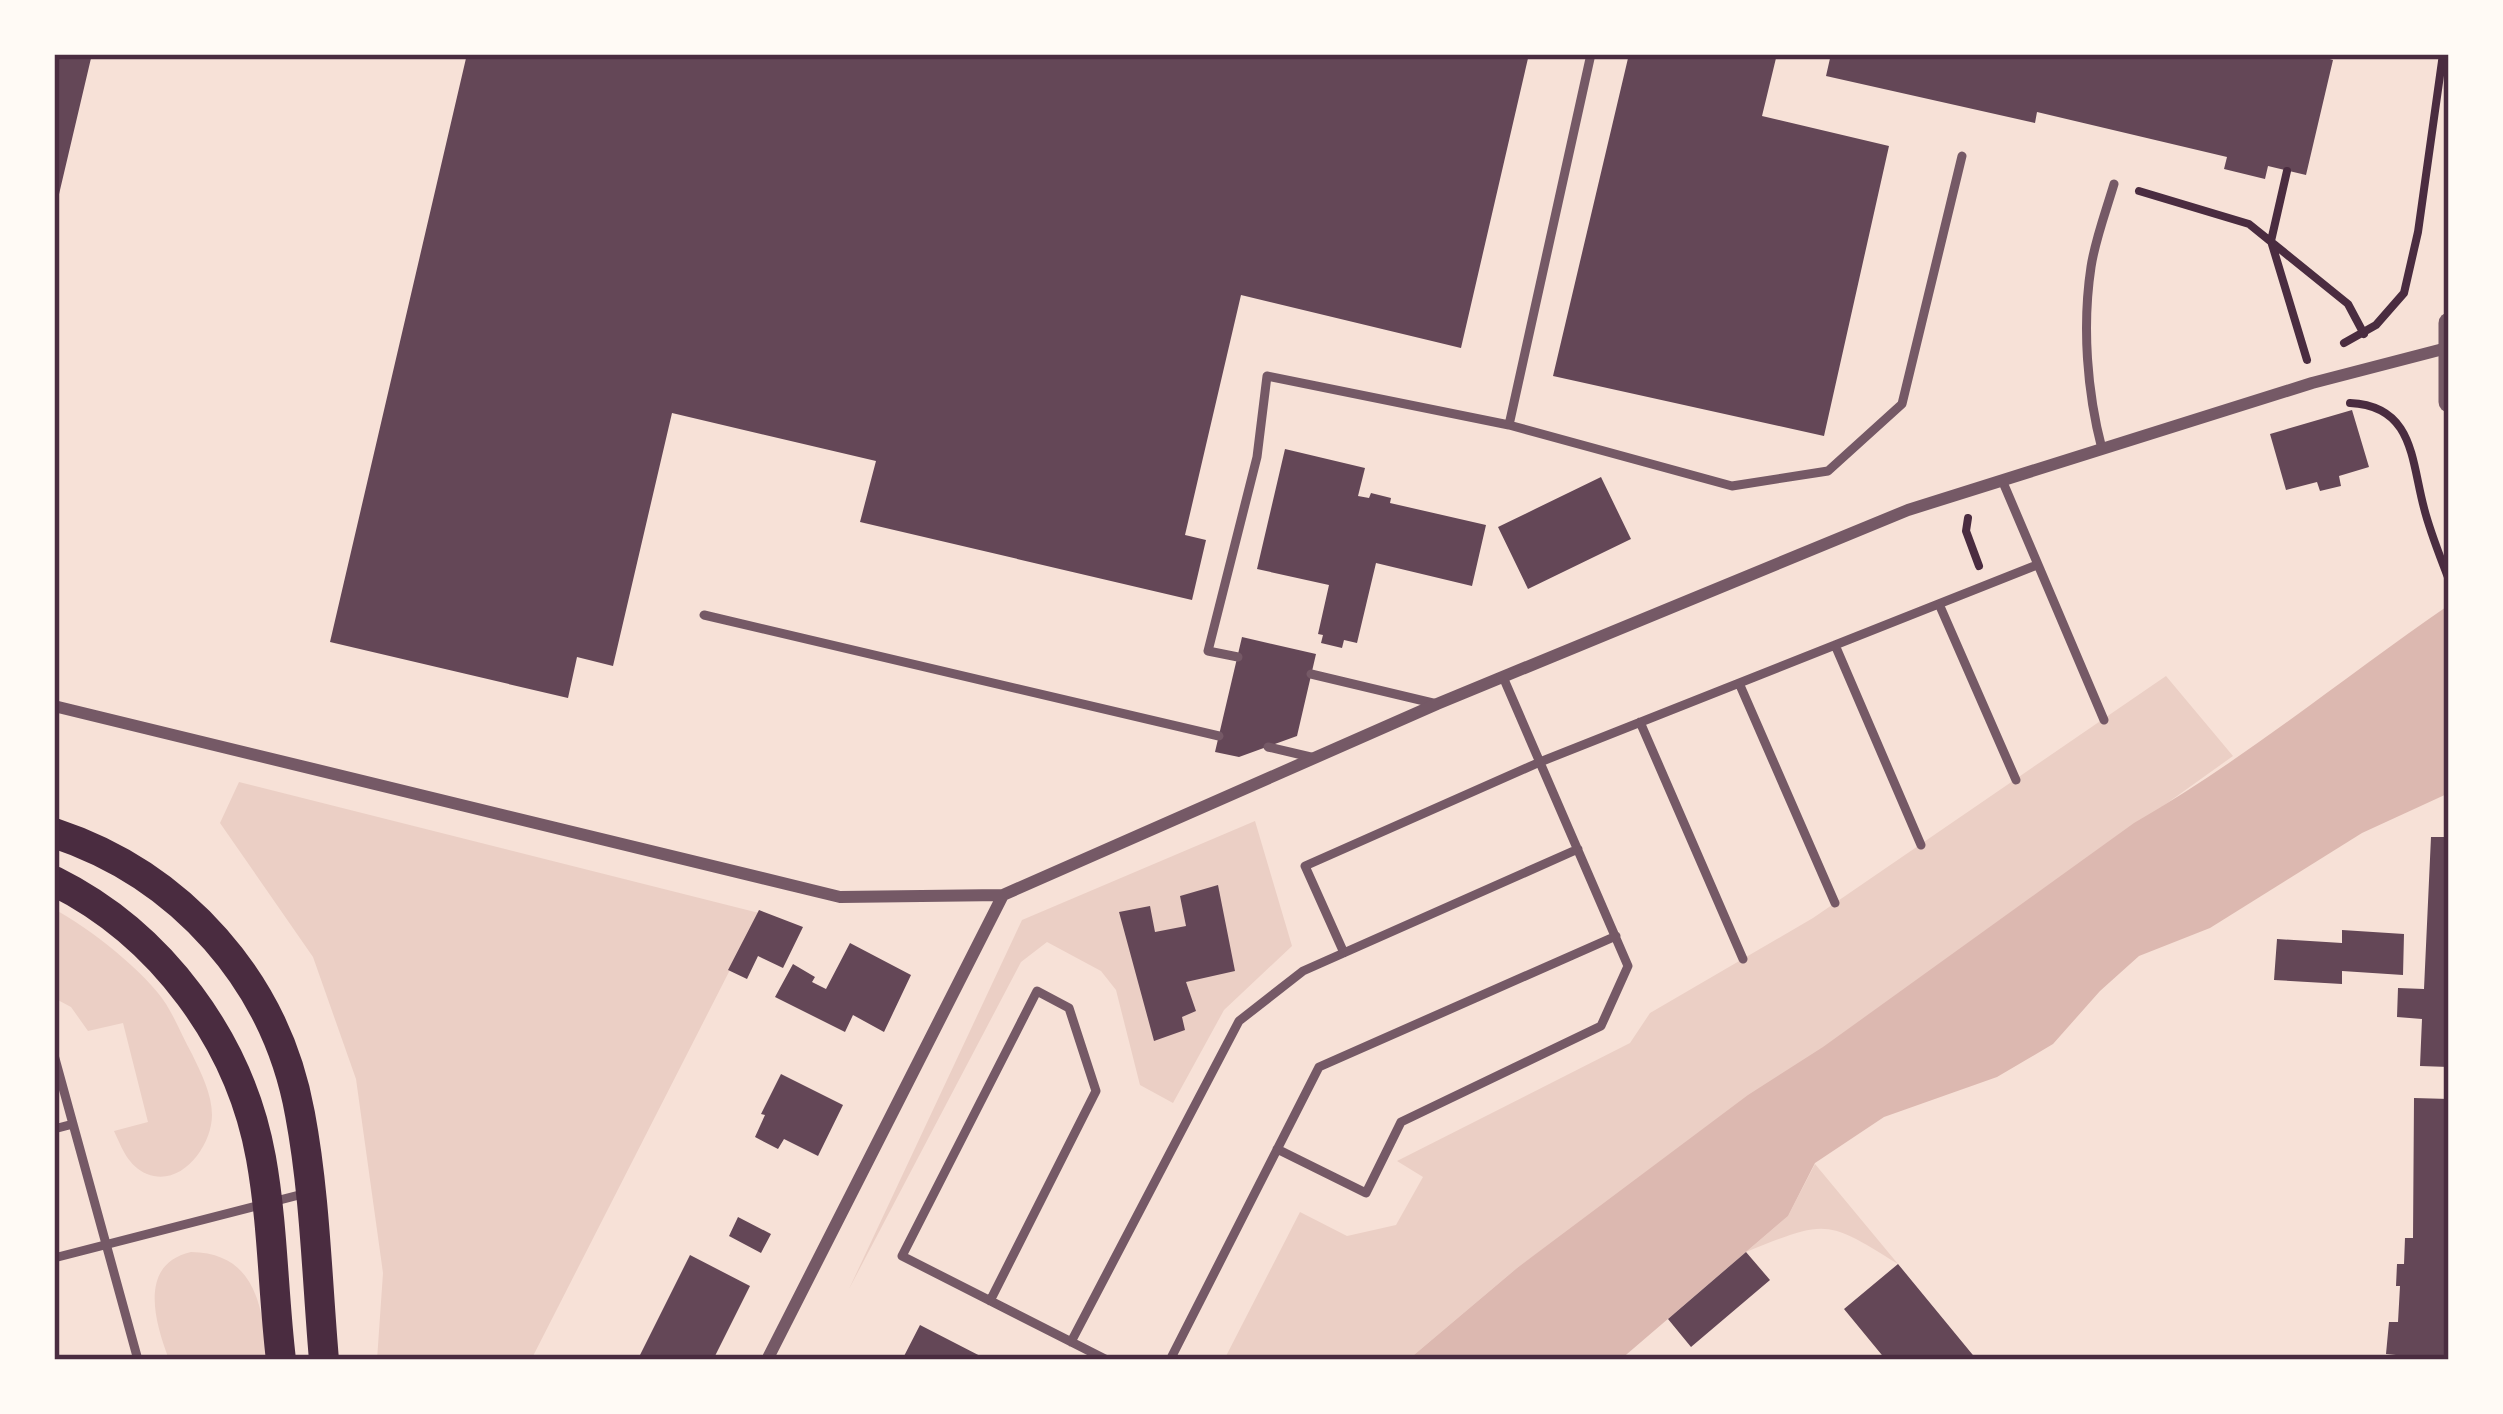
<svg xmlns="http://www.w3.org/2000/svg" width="2503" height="1414" font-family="'Space Grotesk',sans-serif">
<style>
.green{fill:#ebcfc5}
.water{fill:#dcb8b0}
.building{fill:#644757}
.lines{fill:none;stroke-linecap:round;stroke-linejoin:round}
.path{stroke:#4a2c40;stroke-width:8}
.service{stroke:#755966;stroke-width:9}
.minor{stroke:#755966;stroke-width:12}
.tertiary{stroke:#755966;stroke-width:21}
.trunk{stroke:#4a2c40;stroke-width:30}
.neatline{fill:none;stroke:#4a2c40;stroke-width:4.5}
</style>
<rect width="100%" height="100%" fill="#f7e1d7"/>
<path class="green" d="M2166 676 2233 756 1517 1268 1408 1360H1224L1300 1212 1347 1236 1396 1225 1423 1177 1397 1161 1630 1043 1650 1013 1813 918Z
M239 782 759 913 531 1360H377L383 1273 356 1079 313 957 220 823Z
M1255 821 1292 946 1224 1010 1173 1103 1140 1085 1116 990 1101 971 1047 942 1021 962 849 1289 1022 920Z
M54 909C88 927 146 972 166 1004 176 1020 183 1038 192 1054 201 1073 212 1094 212 1115 212 1146 181 1188 147 1174 128 1166 122 1148 114 1131L148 1122 123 1023 88 1031 71 1007 54 998Z
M1815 1164 1898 1264C1825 1218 1826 1220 1746 1252L1788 1216Z
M191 1252C257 1253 263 1309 267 1360L168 1357C154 1319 139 1264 191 1252Z"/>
<path class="water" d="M2449 605V793L2362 833 2210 928 2139 956 2100 991 2053 1044 1997 1077 1884 1117 1815 1163 1788 1216 1620 1360H1408L1517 1268 1748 1095 1823 1047 2134 823C2244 760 2344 677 2449 605Z"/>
<path class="building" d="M54 54H92L56 207H54Z
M467 54H1529L1461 348 1241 295 1185 535 1206 540 1192 600 860 522 876 461 672 413 613 666 577 657 568 698 330 642Z
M1629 54H1777L1762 116 1889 146 1824 436 1553 376Z
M1831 54H2313L2333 60 2306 175 2268 166 2265 179 2224 169 2227 157 2037 112 2035 123 1826 76Z
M2352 410 2369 467 2339 476 2341 486 2320 491 2317 482 2286 490 2270 434Z
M1285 449 1365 468 1358 496 1369 498 1371 493 1391 498 1390 503 1486 525 1472 586 1376 563 1357 643 1344 640 1342 648 1321 643 1323 635 1318 634 1329 585 1257 569Z
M1601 477 1631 539 1528 589 1498 527Z
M1242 637 1316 654 1297 736 1239 757 1215 752Z
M2431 837H2449V1067L2420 1066 2422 1019 2397 1017 2398 988 2424 989Z
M1218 885 1235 971 1186 982 1196 1011 1182 1017 1185 1030 1154 1041 1119 912 1150 906 1155 932 1186 926 1180 896Z
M759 910 803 927 783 968 758 956 747 979 728 970Z
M2342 930 2404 934 2403 975 2342 971V984L2274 980 2277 939 2342 943Z
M850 943 911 975 884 1032 853 1015 845 1032 775 997 793 964 815 977 812 982 826 989Z
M781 1074 843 1105 818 1156 784 1139 778 1149 755 1137 765 1115 761 1114Z
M2414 1098 2449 1099V1360H2396V1355L2386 1354 2389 1322H2398L2400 1286H2396L2397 1264H2404L2405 1238H2413Z
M738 1217 771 1234 761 1253 729 1236Z
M1746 1252 1770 1280 1691 1347 1668 1319Z
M690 1255 750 1286 713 1360H640L638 1359Z
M1898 1264 1977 1360H1886L1844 1309Z
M920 1325 988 1360H902Z"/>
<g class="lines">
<path class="path" d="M2287 171 2271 241 2307 360
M2139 191 2249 224 2348 304 2364 334
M2344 343 2376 325 2404 293 2418 232 2443 54
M2350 403C2414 406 2411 460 2424 508 2430 532 2440 556 2449 580
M1968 518 1966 531 1979 566"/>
<path class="service" d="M1509 425 1591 54
M2102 449C2087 392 2082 326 2091 267 2095 240 2106 211 2114 184
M2002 480 2104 720
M1939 604 2016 780
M704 615 1219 736
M1835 645 1921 845
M1238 657 1208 651 1257 457 1267 376 1509 425 1732 486 1828 471 1902 404 1962 156
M1311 674 1437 704
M1739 683 1835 903
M1640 722 1743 959
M1268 747 1315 758
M1344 953 1305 866 1540 762 2037 565
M54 1055 73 1124
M54 1129 73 1124 138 1360
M1277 1149 1366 1193 1401 1122 1601 1026 1628 966 1503 677
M54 1258 303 1194
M990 1301 1096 1091 1069 1008 1037 991 902 1256 1107 1360
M1071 1342 1239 1021 1303 971 1578 849
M1170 1360 1319 1067 1616 936"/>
<path class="minor" d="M54 706 840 897 1003 895 1437 704 1908 510 2312 383 2447 348
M767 1360 1003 895"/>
<path class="tertiary" d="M2449 323V402"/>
<path class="trunk" d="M54 833C181 875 276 981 300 1114 315 1194 317 1279 324 1360
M54 881C161 934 240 1041 261 1158 273 1225 273 1293 281 1360"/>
</g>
<rect width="2503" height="1414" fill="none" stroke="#fffaf5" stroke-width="114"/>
<rect x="57" y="57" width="2389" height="1300" class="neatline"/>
</svg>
